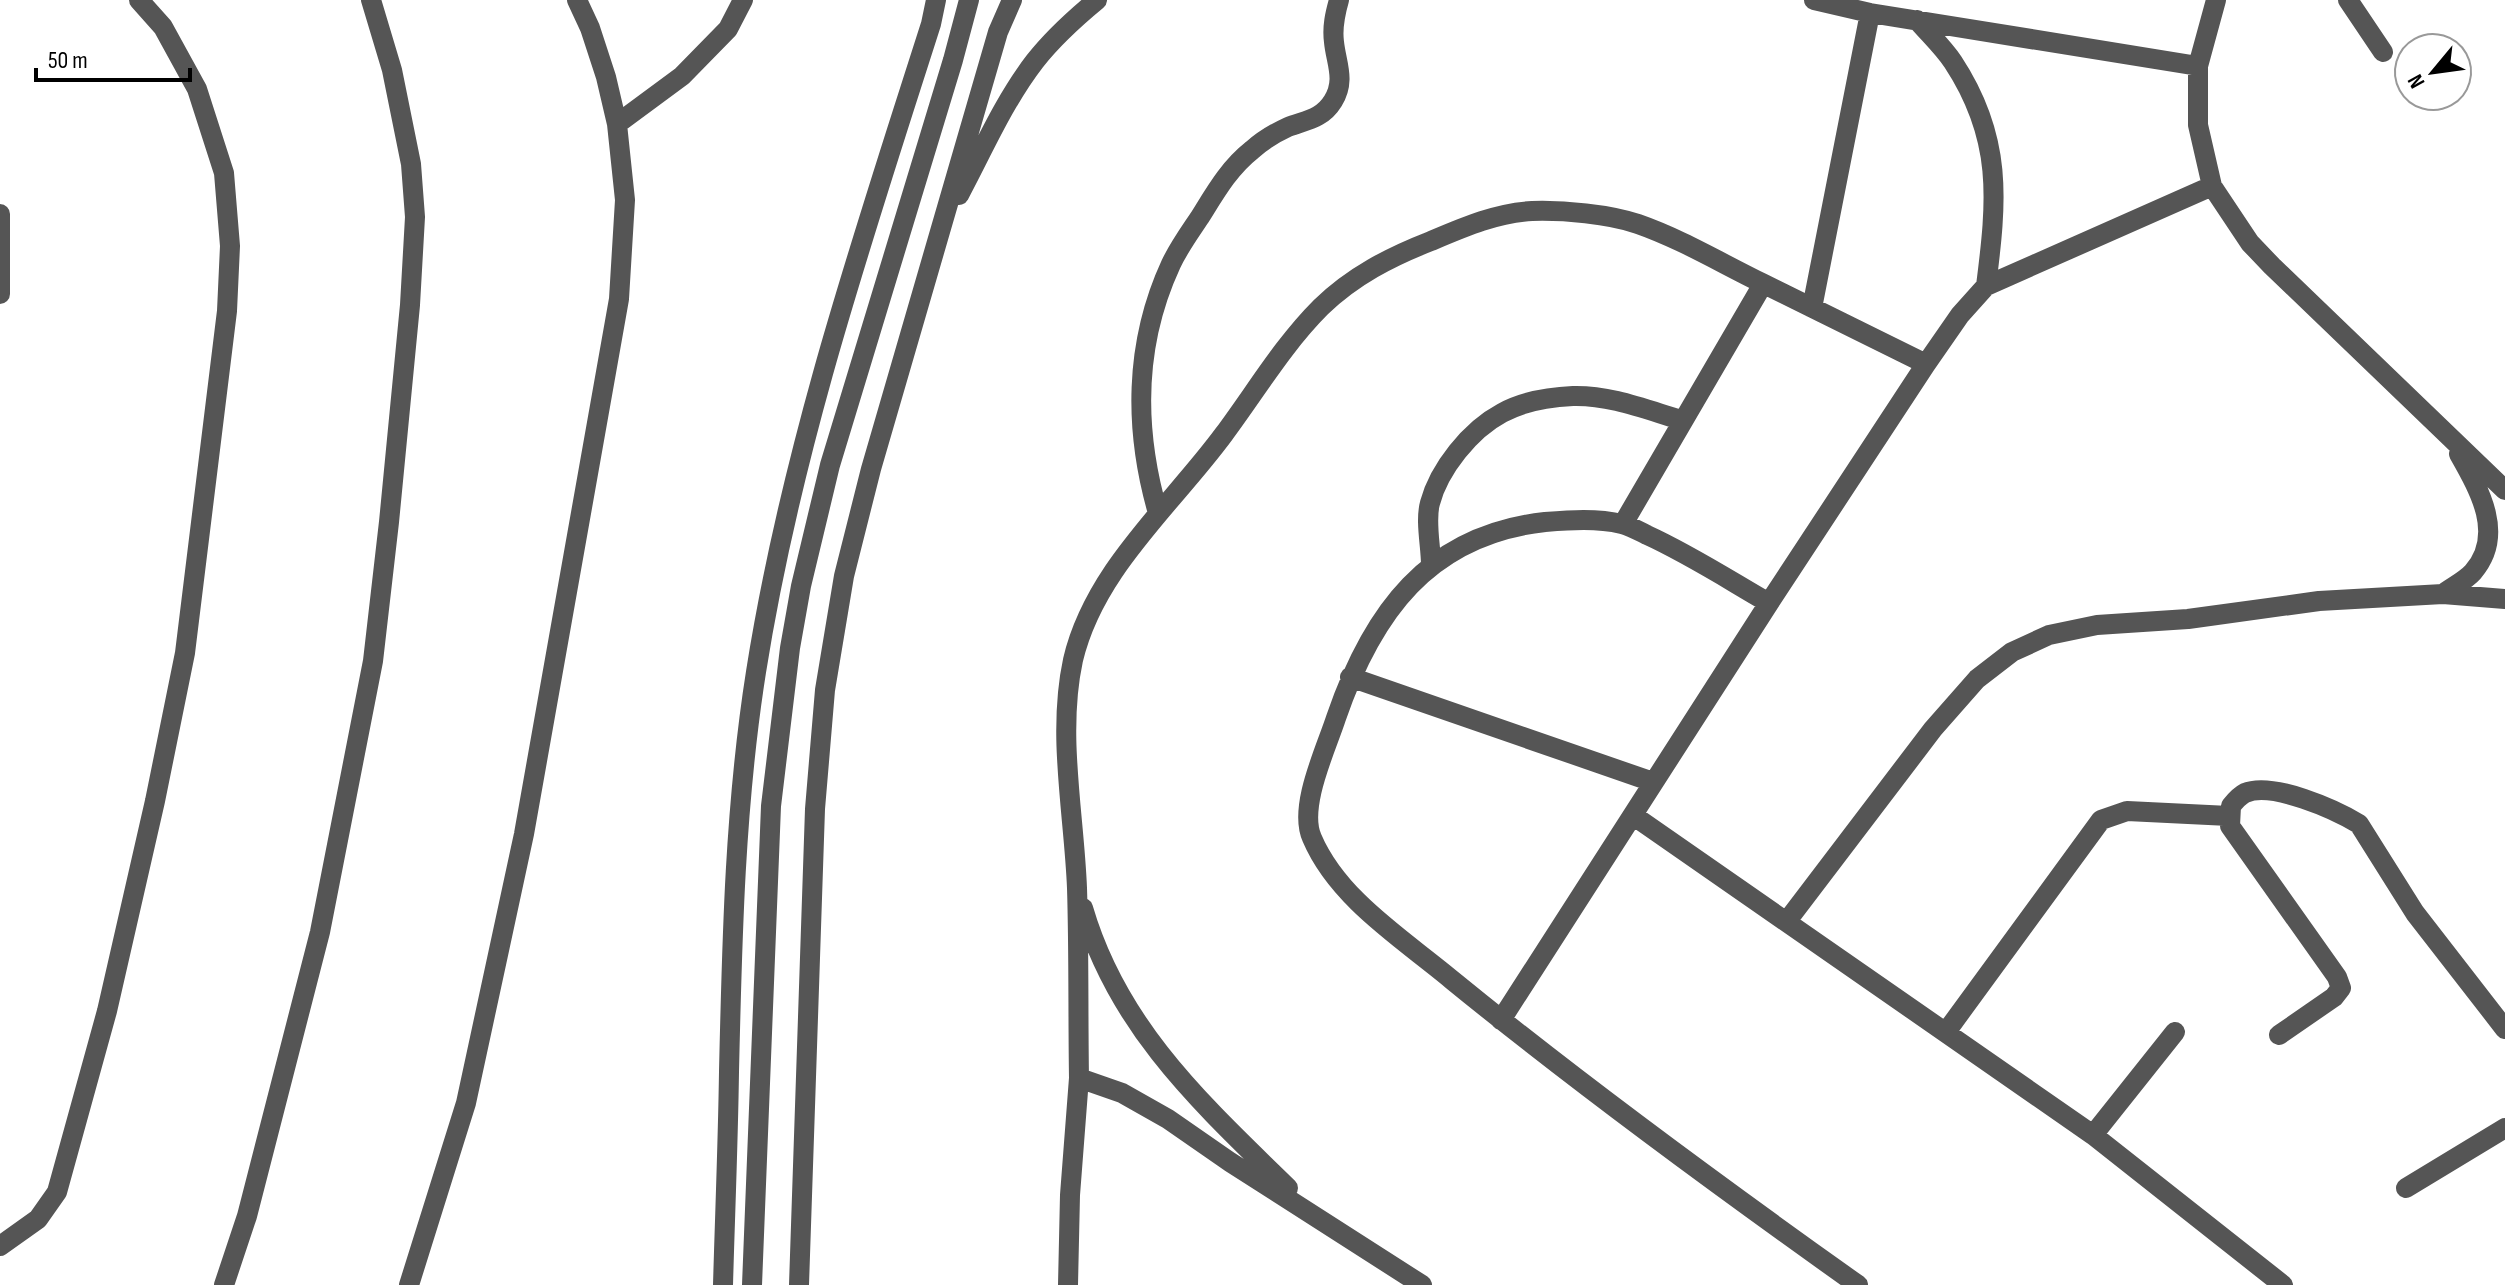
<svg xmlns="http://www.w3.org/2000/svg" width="2505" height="1285" font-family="'Sofia Sans Condensed',sans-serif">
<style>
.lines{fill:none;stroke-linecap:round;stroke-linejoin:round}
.minor{stroke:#555;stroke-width:20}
</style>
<rect width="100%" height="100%" fill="#fff"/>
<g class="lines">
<path class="minor" d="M1814 0 1870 13 2198 66
M2216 0 2198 66V125L2212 186 2250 243 2272 266 2505 490
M2348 0 2383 52
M1917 20C1929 34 1943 47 1953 62 2003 138 1997 200 1986 286
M617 124 682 76 728 29 743 0
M959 195C983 150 1004 101 1035 61 1053 38 1074 19 1097 0
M0 214V294
M1812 308 1870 13
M1158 513C1134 430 1134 344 1171 264 1179 247 1190 232 1200 217 1215 193 1229 168 1252 150 1262 141 1275 133 1288 127 1306 120 1322 119 1333 101 1346 80 1336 63 1334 42 1332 27 1335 14 1339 0
M1623 524 1763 284
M1431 565C1431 546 1425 521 1430 503 1439 469 1470 430 1502 413 1522 402 1550 397 1573 396 1610 395 1647 410 1681 420
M2443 594C2452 587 2465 581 2473 572 2505 535 2480 491 2459 454
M1769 603C1729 580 1689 554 1647 535 1639 531 1630 526 1622 524 1597 518 1570 520 1545 522 1428 535 1372 613 1336 718 1326 749 1298 807 1312 838 1338 899 1403 939 1452 980 1583 1087 1720 1187 1858 1285
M1350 677 1653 782
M1634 816 2093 1135 2283 1285
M1083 908C1118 1028 1202 1104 1288 1188
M1787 921 1933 729 1977 679 2012 652 2049 635 2097 625 2188 619 2319 601 2443 594 2505 599
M1501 1020 1769 603 1926 364 1960 315 1986 286 2212 186
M1946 1032 2101 820 2127 811 2229 816
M2279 1035 2334 997 2341 988 2337 977 2230 826 2231 806C2235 801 2239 796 2245 793 2272 781 2336 810 2359 824L2415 913 2505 1029
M2093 1135 2175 1032
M2406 1188 2505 1128
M0 1246 38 1219 57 1192 107 1011 155 801 185 653 227 311 230 246 224 173 197 89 163 27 139 0
M224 1285 247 1216 320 932 373 661 389 522 410 305 415 217 411 164 392 70 371 0
M409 1285 466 1103 524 834 619 299 625 200 617 124 606 77 590 28 577 0
M723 1285C725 1214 728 1143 729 1072 732 938 735 805 756 672 791 450 863 237 931 24L936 0
M752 1285 771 806 790 648 801 586 830 465 953 60 969 0
M799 1285 815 809 825 690 844 576 871 469 998 32 1012 0
M1068 1285 1070 1195 1079 1078
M1422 1285 1230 1162 1168 1119 1122 1093 1079 1078C1078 1015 1079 951 1077 888 1074 813 1057 734 1073 660 1094 570 1171 506 1224 434 1256 391 1283 345 1321 307 1353 276 1390 257 1431 241 1464 227 1496 213 1532 211 1563 210 1609 214 1638 224 1681 239 1721 263 1762 283 1816 310 1871 337 1926 364"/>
</g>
<g transform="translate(2433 72) rotate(241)"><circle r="38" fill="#ffffff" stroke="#999999" stroke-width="2"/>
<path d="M0-6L14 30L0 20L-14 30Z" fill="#000000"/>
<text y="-12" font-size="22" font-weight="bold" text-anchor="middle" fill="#000000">N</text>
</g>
<path d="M36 68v12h154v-12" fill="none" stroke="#000000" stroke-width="4"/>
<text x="48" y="68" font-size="24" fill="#000000" stroke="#ffffff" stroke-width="6" paint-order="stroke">50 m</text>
</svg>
